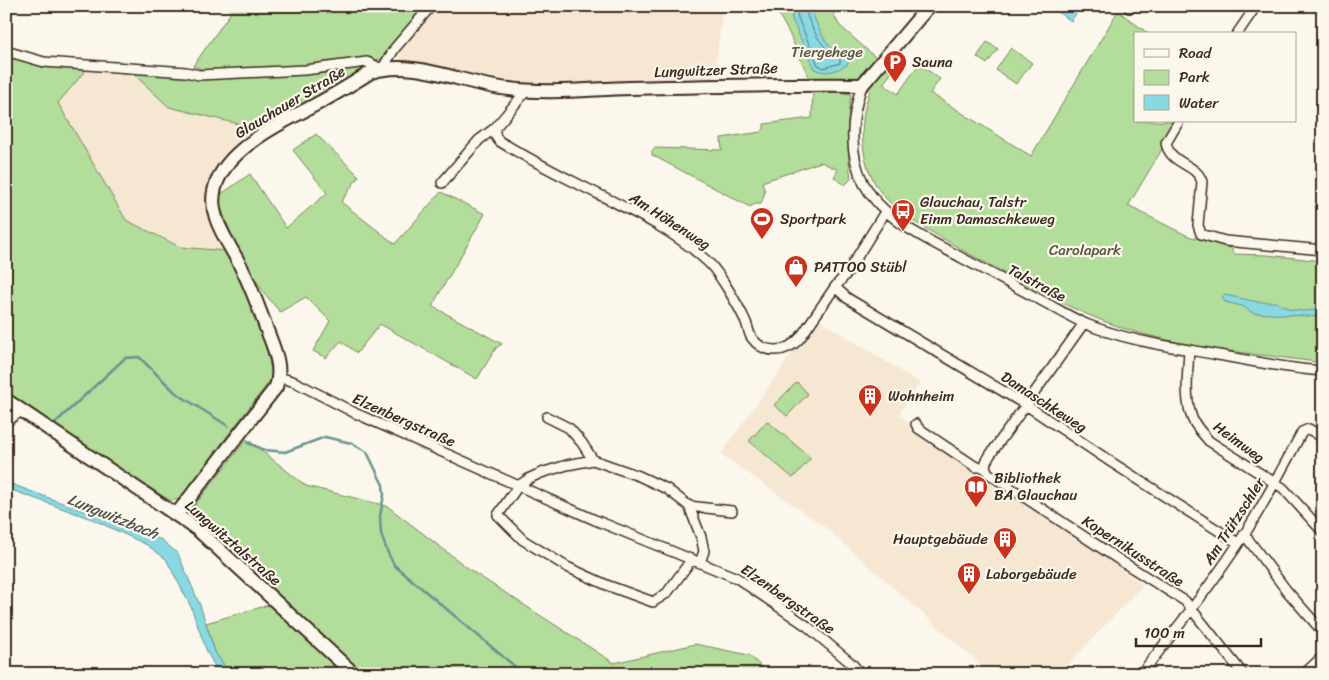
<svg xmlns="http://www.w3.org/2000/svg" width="1329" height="680" font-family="Sriracha,sans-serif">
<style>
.built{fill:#f6e7d3}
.green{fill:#b3dd9a;stroke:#77845c}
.water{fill:#88d9e1;stroke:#699393}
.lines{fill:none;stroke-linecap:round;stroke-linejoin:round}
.shore{stroke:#5a706c;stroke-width:1}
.stream{stroke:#699393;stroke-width:2.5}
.street-casing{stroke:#3b2a1e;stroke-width:12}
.secondary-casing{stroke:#3b2a1e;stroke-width:16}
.street{stroke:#fbf7ec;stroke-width:9}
.secondary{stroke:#fbf7ec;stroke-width:12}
.labels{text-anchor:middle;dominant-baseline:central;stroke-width:4.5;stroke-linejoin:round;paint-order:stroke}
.park-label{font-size:15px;fill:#59573d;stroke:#fbf7ec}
.poi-label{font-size:15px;fill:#3b2a1e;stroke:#fbf7ec;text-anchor:start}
.street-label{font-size:15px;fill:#3b2a1e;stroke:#fbf7ec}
.water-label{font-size:16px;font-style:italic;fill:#4e564f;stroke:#fbf7ec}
</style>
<rect width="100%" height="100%" fill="#fbf7ec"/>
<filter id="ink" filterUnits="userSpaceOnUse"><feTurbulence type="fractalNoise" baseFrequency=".02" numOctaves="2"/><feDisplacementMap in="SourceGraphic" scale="10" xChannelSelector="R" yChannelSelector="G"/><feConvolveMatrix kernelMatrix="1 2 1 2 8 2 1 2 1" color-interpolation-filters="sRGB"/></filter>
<g filter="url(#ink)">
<path class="built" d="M436 6H723L713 86 548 91 405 69 397 52Z
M90 65 127 68 267 131 238 152 213 202 233 252 180 247 126 220 58 103Z
M818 319 920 383 899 414 912 426 909 430 982 476 1105 557 1143 585 1059 674H991L826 528 721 454 798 345 804 340Z"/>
<path class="green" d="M226 6H424L383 59 304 67 207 71 193 66 232 11Z
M774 6H830L839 25 892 72 883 84 898 94 919 64 940 79 930 93 1031 156 1118 11 1149 34H1135V121H1179L1128 206 1188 236 1231 248 1234 254 1267 255 1323 261V363C1268 355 1212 351 1159 338 1106 326 1067 306 1019 281 995 268 970 255 947 241 925 228 899 215 883 195 860 167 857 124 870 91L857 77 851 80H810L789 33Z
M987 42 998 49 987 64 977 57Z
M1011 48 1032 63 1016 84 996 70Z
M6 51 44 62 90 65 58 103 126 220 180 247 227 251C245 289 267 336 272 378L219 447 220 448 180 499 171 501 74 440 6 392Z
M367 62 382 69 267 131 169 107 127 68 192 74Z
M813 88 851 94C846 127 847 146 851 179L845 185 834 177 838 170 821 162 762 182 765 192 761 204H755L750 207 652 155V151L654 148 722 150 721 138 761 132 764 129V124L812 118Z
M316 134 359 176 341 202 395 244 441 192 485 214 432 306 502 344 496 348 477 379 380 324 357 353 341 341 326 358 313 351 330 321 306 297 280 312 264 293 238 252 217 197 250 174 286 228 327 193 293 150Z
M797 382 808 394 787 416 774 405Z
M767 421 811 458 793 478 749 441Z
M247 439 306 486 387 506 473 572 614 663 695 644 749 655 769 674H363L189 512Z
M272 604 346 674H230L215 652 206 623Z"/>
<path class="water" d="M791 6H810C816 21 822 42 836 52 841 56 845 55 849 60L847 65C834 71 828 75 814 69L792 19Z
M1050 6H1081L1071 21Z
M1225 295 1258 302H1276L1289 309 1303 311 1319 310 1323 312V317L1253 313 1242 306 1225 302 1222 297Z
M6 482 162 540 178 554 200 605 215 652 230 674H219L218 672 207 652 191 607 166 559 147 545 94 520 6 488Z"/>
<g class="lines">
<path class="shore" d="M796 6 798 18 818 65 824 68 840 63V59C824 53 807 23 805 6"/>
<path class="stream" d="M54 424 125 358 139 357 176 393 228 426
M248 443 265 450 285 452 325 437 351 443 367 452 383 485 384 495 380 516 381 534 387 551 394 565 524 674"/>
<g class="street-casing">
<path id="street" d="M1129 8 1130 6
M1237 34 1256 6
M6 51 44 62 186 72 199 75 305 70 367 62 382 69 395 48 431 6
M862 85C851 118 848 153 864 184 884 221 927 239 962 258 990 273 1018 288 1046 303 1059 310 1072 318 1086 324 1127 341 1174 347 1218 355 1253 361 1288 369 1323 371
M1179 121 1166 143C1170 165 1197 163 1202 182L1198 225 1201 234 1225 241 1323 250
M495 128V135L499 141C524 156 550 170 576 183 621 206 671 227 709 263 720 274 738 305 745 320 748 325 748 333 752 338 764 355 787 353 800 338L835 287 847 273 885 212
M442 183 479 140 495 128 527 90
M835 287 847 298 1026 405 1111 462 1238 543
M1189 350C1188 372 1184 397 1192 418 1195 426 1203 434 1209 441L1283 488 1323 532
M279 377 295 382 355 413 595 520 737 578 807 626 852 664 861 674
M547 417 569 428 582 443 593 460
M6 422 21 411
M916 424 918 428 976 467H985
M985 467 988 473 1121 561 1185 601 1243 674
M985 467 986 462 990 455 1084 323
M689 506 701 537 704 551 700 563
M1244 534 1287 591 1323 632
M692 559 667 593 653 602 609 586 567 567 523 540 498 515 518 486 530 478 541 473 567 465 593 460 639 476 667 489 689 506 732 511
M1141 674C1177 628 1214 582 1246 532 1266 500 1284 466 1302 432L1309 429 1323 438
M1304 674 1323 656"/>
</g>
<g class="secondary-casing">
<path id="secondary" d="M6 400 197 529 354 674
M176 515 276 387C284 364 271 343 264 322 257 304 251 286 242 269 234 252 222 236 216 218 197 161 276 126 315 105 334 95 352 84 371 72 416 58 464 85 509 89 549 94 590 89 630 88 707 86 784 84 862 85L929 6"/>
</g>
<use href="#street" class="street"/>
<use href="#secondary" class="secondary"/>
</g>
</g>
<defs>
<g id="parking-pin" transform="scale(1.25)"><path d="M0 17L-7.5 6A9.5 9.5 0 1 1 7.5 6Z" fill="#c8321e" stroke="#fbf7ec"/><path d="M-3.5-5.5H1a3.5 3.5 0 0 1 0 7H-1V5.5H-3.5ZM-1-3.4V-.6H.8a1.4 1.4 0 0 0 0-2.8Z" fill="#fff"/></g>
<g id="bus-pin" transform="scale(1.25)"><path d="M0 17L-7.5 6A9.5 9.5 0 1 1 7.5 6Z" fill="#c8321e" stroke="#fbf7ec"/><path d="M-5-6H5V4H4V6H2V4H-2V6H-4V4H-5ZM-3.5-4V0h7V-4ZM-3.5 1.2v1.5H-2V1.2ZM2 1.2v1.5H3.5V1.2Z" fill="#fff"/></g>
<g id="stadium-pin" transform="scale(1.25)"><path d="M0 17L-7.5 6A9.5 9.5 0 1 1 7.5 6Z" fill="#c8321e" stroke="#fbf7ec"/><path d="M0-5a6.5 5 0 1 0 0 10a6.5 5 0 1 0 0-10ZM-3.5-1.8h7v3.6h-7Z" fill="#fff"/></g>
<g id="shop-pin" transform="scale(1.25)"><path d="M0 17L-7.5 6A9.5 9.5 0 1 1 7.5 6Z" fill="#c8321e" stroke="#fbf7ec"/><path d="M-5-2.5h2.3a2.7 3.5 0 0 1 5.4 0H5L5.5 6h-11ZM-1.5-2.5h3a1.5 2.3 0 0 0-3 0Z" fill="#fff"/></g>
<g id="building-pin" transform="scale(1.25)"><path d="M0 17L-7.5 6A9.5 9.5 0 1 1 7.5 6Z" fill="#c8321e" stroke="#fbf7ec"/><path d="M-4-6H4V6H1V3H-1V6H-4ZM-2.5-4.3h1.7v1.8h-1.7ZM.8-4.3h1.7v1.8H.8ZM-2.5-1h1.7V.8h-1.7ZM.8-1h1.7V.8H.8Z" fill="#fff"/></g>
<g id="library-pin" transform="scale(1.25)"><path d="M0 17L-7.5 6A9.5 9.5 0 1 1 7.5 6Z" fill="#c8321e" stroke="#fbf7ec"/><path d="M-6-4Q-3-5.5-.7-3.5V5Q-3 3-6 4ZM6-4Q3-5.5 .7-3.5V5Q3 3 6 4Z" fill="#fff"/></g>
</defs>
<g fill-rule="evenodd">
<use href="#parking-pin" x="895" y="62"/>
<use href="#bus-pin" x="903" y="211"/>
<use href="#stadium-pin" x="762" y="219"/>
<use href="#shop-pin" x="796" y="267"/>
<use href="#building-pin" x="870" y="396"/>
<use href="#library-pin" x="976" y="487"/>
<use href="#building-pin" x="1005" y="539"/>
<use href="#building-pin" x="969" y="574"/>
</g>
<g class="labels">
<g class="park-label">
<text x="827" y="52">Tiergehege</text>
<text x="1085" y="250">Carolapark</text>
</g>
<g class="poi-label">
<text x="912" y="62">Sauna</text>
<text x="920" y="202">Glauchau, Talstr<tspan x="920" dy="17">Einm Damaschkeweg</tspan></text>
<text x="780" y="219">Sportpark</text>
<text x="814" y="267">PATTOO Stübl</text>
<text x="888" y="396">Wohnheim</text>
<text x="994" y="478">Bibliothek<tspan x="994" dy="17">BA Glauchau</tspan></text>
<text x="988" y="539" text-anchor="end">Hauptgebäude</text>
<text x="986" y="574">Laborgebäude</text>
</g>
<g class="street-label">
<text transform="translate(716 70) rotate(-2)">Lungwitzer Straße</text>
<text transform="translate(290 102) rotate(-31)">Glauchauer Straße</text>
<text transform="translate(670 221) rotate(33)">Am Höhenweg</text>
<text transform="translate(1037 283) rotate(28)">Talstraße</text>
<text transform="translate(1044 402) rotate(33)">Damaschkeweg</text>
<text transform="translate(404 420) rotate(24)">Elzenbergstraße</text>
<text transform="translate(1239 442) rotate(36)">Heimweg</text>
<text transform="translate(1234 521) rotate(-57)">Am Trützschler</text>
<text transform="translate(233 543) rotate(41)">Lungwitztalstraße</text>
<text transform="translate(1133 551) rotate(33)">Kopernikusstraße</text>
<text transform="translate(788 599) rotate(35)">Elzenbergstraße</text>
</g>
<g class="water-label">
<text transform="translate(113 516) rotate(22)">Lungwitzbach</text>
</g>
</g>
<rect width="1329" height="680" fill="none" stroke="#fbf7ec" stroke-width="25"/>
<rect x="12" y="12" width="1304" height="655" fill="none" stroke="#3b2a1e" stroke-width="2" filter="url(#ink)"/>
<rect x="1134" y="32" width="162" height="90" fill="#fbf7ec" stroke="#aea59a"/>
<rect x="1144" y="49" width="25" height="8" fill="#fbf7ec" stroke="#aea59a"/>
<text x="1179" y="58" font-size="15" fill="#3b2a1e">Road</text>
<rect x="1144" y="70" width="25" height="15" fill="#b3dd9a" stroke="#aea59a"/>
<text x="1179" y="82" font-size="15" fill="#3b2a1e">Park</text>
<rect x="1144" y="95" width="25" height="15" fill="#88d9e1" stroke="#aea59a"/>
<text x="1179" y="108" font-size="15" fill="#3b2a1e">Water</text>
<path d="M1136 638v8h125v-8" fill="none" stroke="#3b2a1e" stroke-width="2.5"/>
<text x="1144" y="638" font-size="15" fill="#3b2a1e" stroke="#fbf7ec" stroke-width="4" paint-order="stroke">100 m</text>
</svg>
